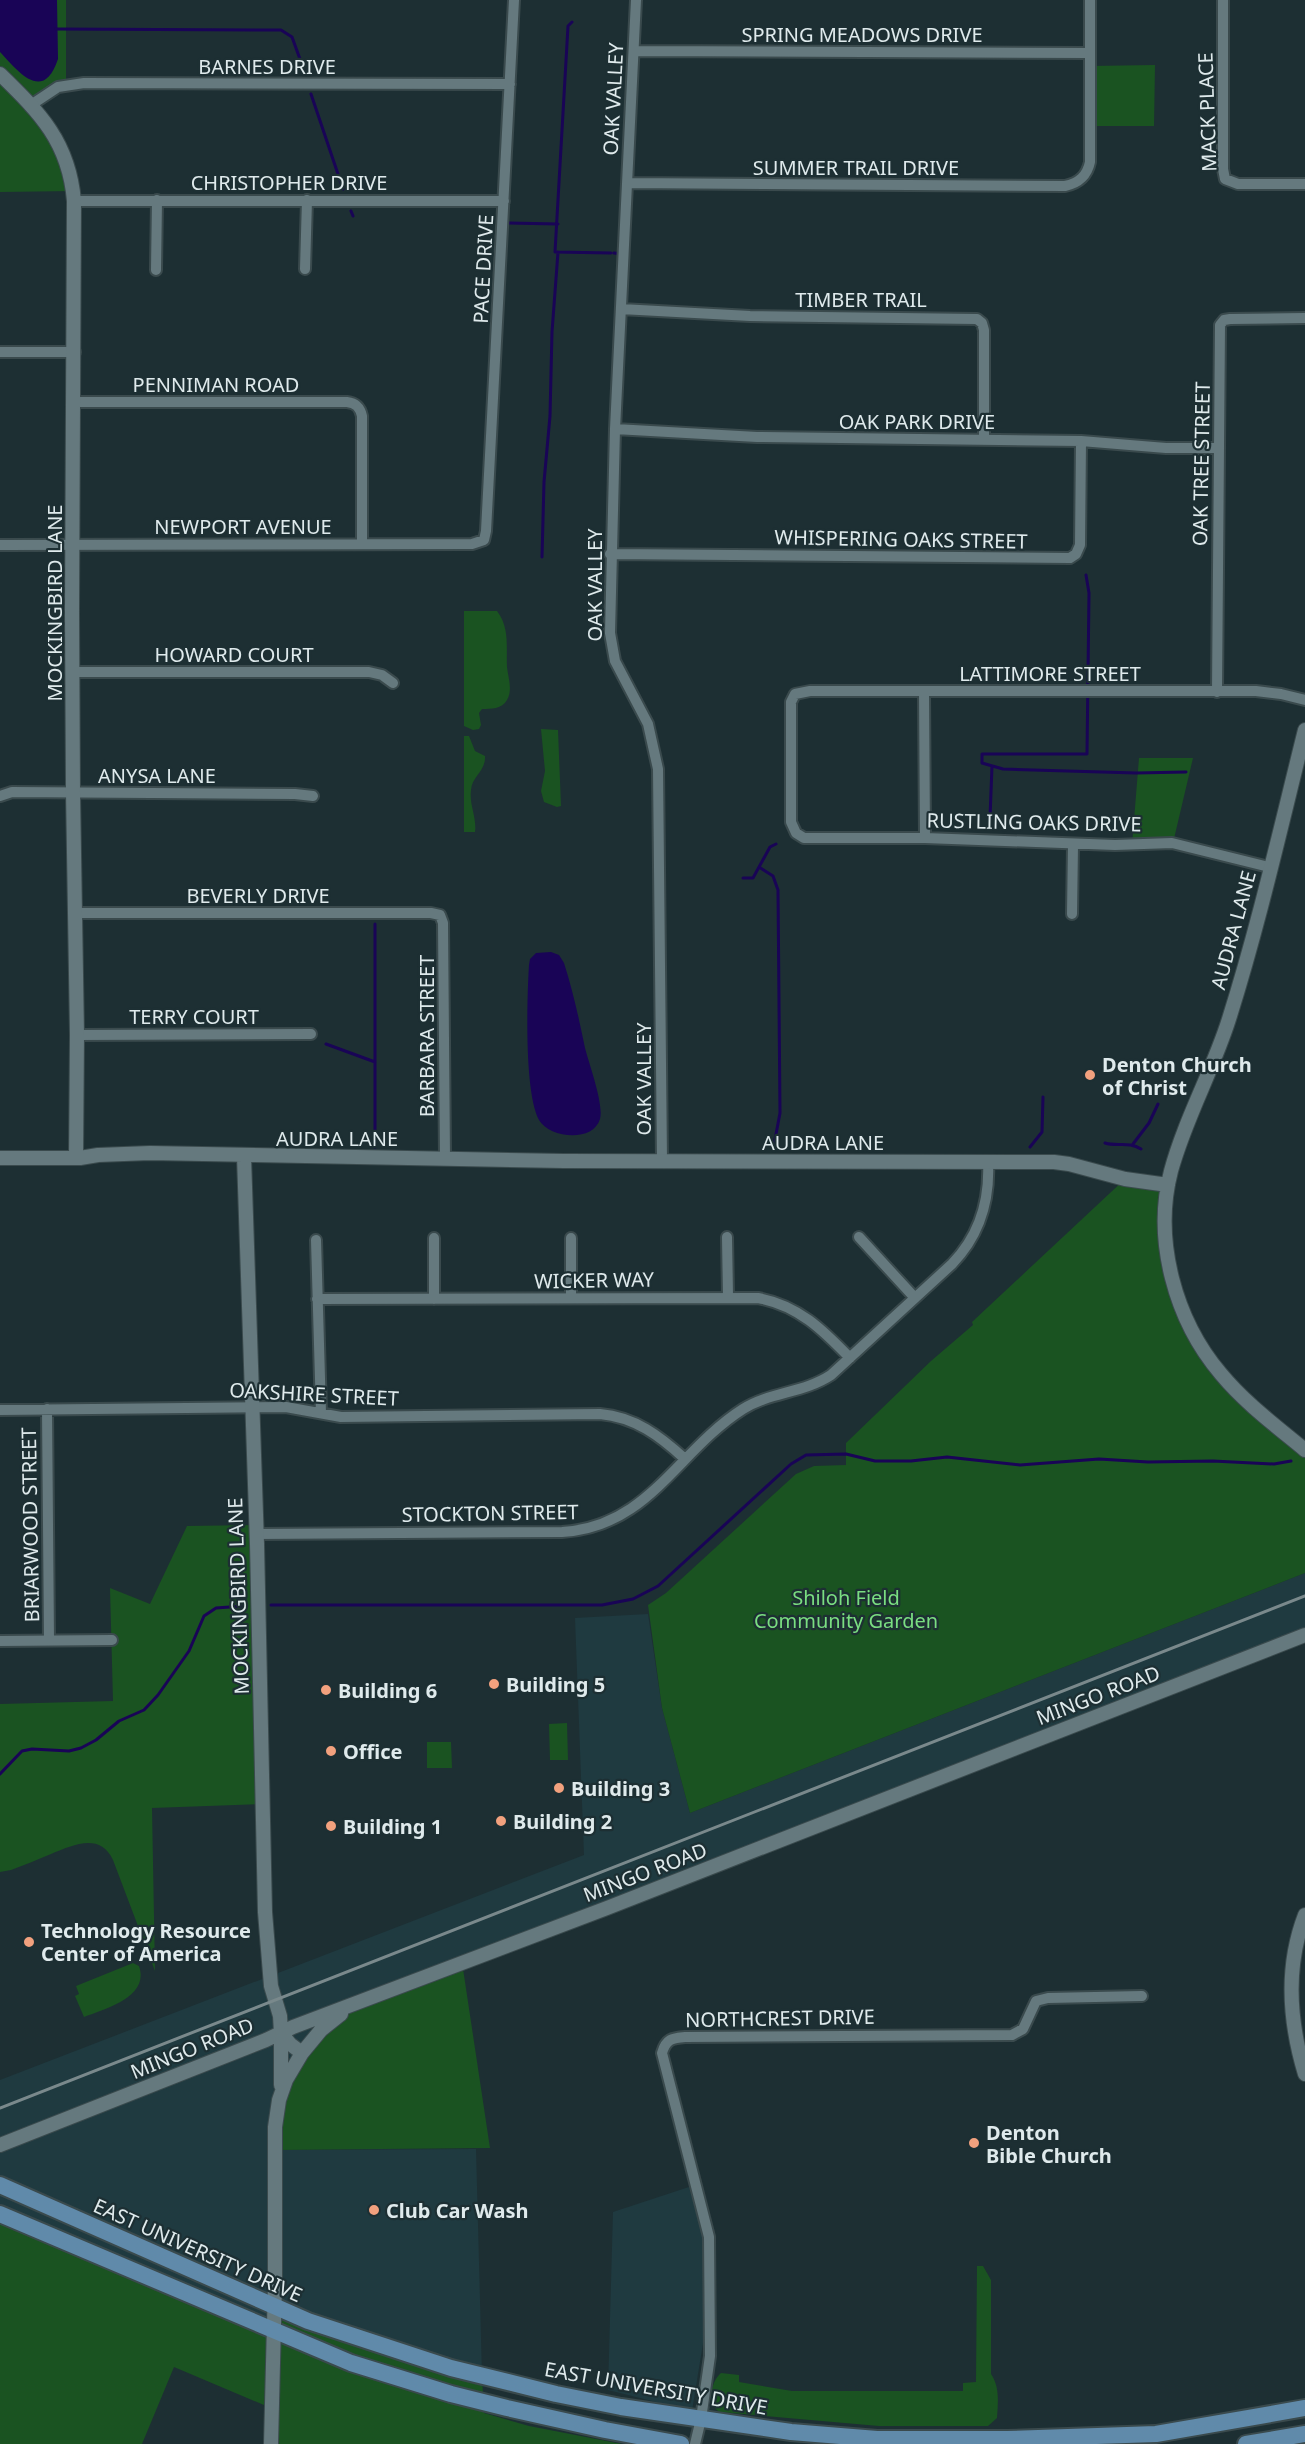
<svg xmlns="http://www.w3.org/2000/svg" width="1305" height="2444" font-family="'Noto Sans',sans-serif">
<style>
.built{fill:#1f3a40}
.green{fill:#1a5321}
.water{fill:#190456}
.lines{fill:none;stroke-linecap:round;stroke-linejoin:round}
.stream{stroke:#190456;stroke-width:3}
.minor-casing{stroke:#3a4a4d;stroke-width:14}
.tertiary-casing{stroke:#3a4a4d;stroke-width:16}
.primary-casing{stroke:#3a4a4d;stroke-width:20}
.minor{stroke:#65797e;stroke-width:10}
.tertiary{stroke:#65797e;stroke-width:14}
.primary{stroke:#608aaa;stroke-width:16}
.rail{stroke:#7a898c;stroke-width:3}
.poi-dot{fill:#f2a17e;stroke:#1d2f33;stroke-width:2}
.labels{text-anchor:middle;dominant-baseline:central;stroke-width:4.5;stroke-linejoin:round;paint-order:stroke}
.street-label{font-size:20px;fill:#dfeaec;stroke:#1d2f33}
.poi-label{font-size:20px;font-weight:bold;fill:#dfeaec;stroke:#1d2f33;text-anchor:start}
.park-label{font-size:20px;fill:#7ade81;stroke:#1d2f33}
</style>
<rect width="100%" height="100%" fill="#1d2f33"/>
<path class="built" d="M1305 1573V1635L471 1959 276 2150 476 2149 482 2376 273 2331 0 2214V2080L584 1855 575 1618 648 1614 662 1708 690 1813Z
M689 2187 705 2245 704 2337 692 2411 608 2390 613 2212Z"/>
<path class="green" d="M0 0H66V85L31 105 43 119 74 191 0 192Z
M1155 65 1154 126H1090V66Z
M464 611H497C510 628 506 647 507 667 508 677 513 690 507 700 502 709 491 709 482 709L479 713 481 725 479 729 473 730 464 726Z
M541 729 558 730 561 806 557 807 544 802 541 791 545 771Z
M464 736H469L475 751 485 756C486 771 472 776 471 790 469 805 477 817 475 832H464Z
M1139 758H1193L1173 843 1132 845Z
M1125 1179 1168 1185V1261L1206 1354 1305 1450V1573L690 1813 662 1708 648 1605 666 1593 796 1474 814 1466 846 1465V1443L931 1361 973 1325 972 1322Z
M256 1525 262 1804 152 1808 155 1971 113 1860C100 1832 73 1845 51 1854 37 1860 24 1865 11 1870L0 1872V1704L113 1701 110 1588 150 1604 187 1526Z
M567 1723 568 1760H550L549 1724Z
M427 1742H451L452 1768H427Z
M462 1962 490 2148 276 2150 279 2100 330 2021Z
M133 1963 139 1966C150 1997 105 2009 84 2017L75 1996 79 1994 76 1986Z
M0 2214 272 2331 273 2306 482 2376 484 2413 529 2426 622 2444H271V2408L174 2367 142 2444H0Z
M977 2266H983L991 2280V2374C1000 2387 998 2403 997 2418L988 2426H879L720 2412C706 2405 711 2381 721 2373L739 2375V2382L792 2391H963V2383L976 2382Z"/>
<path class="water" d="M0 0H57L58 59C43 104 18 71 0 52Z
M551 952 559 955 564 963C573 991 579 1019 585 1048 589 1064 604 1104 600 1119 593 1143 549 1138 539 1120 524 1092 527 998 529 965L530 959 536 953Z"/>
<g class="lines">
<path class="stream" d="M572 22 568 26 555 252 611 253
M56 29 281 30 292 37 305 73
M311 94 343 189
M351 211 353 216
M505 223 558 224
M614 253 622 254
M542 557 544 482 550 416 552 332 558 252
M1086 575 1089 593 1087 754H982V763L1003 769 1136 773 1186 772
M990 818 992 766
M759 867 773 876 778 890 780 1113 773 1150
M743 878H753L770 847 776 844
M375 924V1147
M326 1044 375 1062
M1105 1143C1117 1147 1129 1141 1141 1149
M1133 1144 1149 1123 1158 1104
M1030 1147 1042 1132 1043 1097
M271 1605H602L633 1599 658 1586 791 1464 806 1455 846 1454 875 1461H911L947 1457 1020 1465 1099 1459 1148 1462 1213 1461 1274 1464 1291 1461
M0 1774 22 1751 32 1749 69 1751 81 1748 96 1740 119 1721 144 1710 158 1695 189 1651 204 1616 216 1608 243 1606"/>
<g class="minor-casing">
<path id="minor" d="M636 0 615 429 610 633 615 661 648 724 658 769 662 1161
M1223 0V169L1225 179 1238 184H1305
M634 51 1090 53
M31 105 58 87 84 83 510 84
M627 183 1065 186C1079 183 1087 176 1090 162V0
M74 201H504
M305 269 307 200
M156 270 157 200
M621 309 750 316 977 319 982 323 984 330V439
M0 352H75
M74 402H347C356 403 360 407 362 416V544
M615 429 757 437 1081 441 1166 448H1219
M0 545 472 544 484 540 486 531 514 0
M610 554 1070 558 1076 554 1080 545 1081 441
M72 672H369L382 675 393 683
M924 691 925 838
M1217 692 1220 325 1224 320 1230 319 1305 318
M0 796 12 792 295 794 313 796
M1269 867 1172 843 1115 845 925 838H804L796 833 791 822V702L795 694 810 691H1256L1281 694 1305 700
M75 913H431L440 915 443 923 445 1158
M1072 914 1073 845
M77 1035 311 1034
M727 1237 728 1296
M859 1237 915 1298
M434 1238V1299
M571 1238V1298
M316 1240 321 1413
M317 1299 758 1298C798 1305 823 1330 850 1358
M47 1409 49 1640
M0 1410 286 1407 341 1417 600 1414C635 1417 660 1436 685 1459
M256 1534 562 1532C649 1527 677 1451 743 1409 770 1392 804 1393 831 1375L952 1264C979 1236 990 1201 988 1162
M0 1641 112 1640
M695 2444 701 2419 710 2356 709 2237 662 2053C666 2039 672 2038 685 2037L1012 2035 1023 2029 1036 2001 1048 1998 1142 1996"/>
</g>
<g class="tertiary-casing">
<path id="tertiary" d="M0 74C40 113 69 142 74 201L72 612 73 792 77 1035 76 1158
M1305 730C1281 826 1259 924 1229 1019 1213 1070 1185 1119 1171 1171 1153 1240 1175 1320 1221 1374 1245 1403 1276 1426 1305 1450
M244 1157 257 1544 265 1912 271 1986 280 2016 281 2033 290 2044 302 2053
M0 1158H80L98 1155 150 1153 564 1161 1054 1162 1069 1164 1125 1179 1168 1185
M1305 1915C1285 1967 1289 2021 1305 2074
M281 2085V2033
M0 2145 266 2040 293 2027 607 1908 1305 1635
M271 2444 275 2283V2127L279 2100 286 2080 302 2053 321 2030 341 2014"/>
</g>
<g class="primary-casing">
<path id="primary" d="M0 2185 308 2321 451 2368 556 2394 621 2407 791 2432 877 2439H1007L1156 2434 1305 2408
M0 2214 351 2363 451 2394 507 2408 605 2430 681 2444
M1246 2444 1305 2434"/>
</g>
<use href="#minor" class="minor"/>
<use href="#tertiary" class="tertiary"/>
<use href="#primary" class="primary"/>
<path class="rail" d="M0 2108 1305 1596"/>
</g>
<g class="poi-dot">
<circle cx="1090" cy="1075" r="6"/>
<circle cx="494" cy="1684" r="6"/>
<circle cx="326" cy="1690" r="6"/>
<circle cx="331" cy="1751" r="6"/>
<circle cx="559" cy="1788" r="6"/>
<circle cx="501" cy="1821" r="6"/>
<circle cx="331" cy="1826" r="6"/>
<circle cx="29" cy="1942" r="6"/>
<circle cx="974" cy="2143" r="6"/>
<circle cx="374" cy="2210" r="6"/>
</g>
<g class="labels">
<g class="street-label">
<text x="862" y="34">SPRING MEADOWS DRIVE</text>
<text x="267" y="66">BARNES DRIVE</text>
<text transform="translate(613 99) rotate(-87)">OAK VALLEY</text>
<text transform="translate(1207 112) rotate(-92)">MACK PLACE</text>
<text x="856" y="167">SUMMER TRAIL DRIVE</text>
<text x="289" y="182">CHRISTOPHER DRIVE</text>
<text transform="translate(483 269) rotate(-87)">PACE DRIVE</text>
<text x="861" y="299">TIMBER TRAIL</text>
<text x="216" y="384">PENNIMAN ROAD</text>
<text x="917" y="421">OAK PARK DRIVE</text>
<text transform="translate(1201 464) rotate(-89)">OAK TREE STREET</text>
<text x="243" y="526">NEWPORT AVENUE</text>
<text transform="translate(901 539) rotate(1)">WHISPERING OAKS STREET</text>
<text transform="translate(594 585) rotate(-90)">OAK VALLEY</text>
<text transform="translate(54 603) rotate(-90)">MOCKINGBIRD LANE</text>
<text x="234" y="654">HOWARD COURT</text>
<text x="1050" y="673">LATTIMORE STREET</text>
<text x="157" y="775">ANYSA LANE</text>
<text transform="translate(1034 822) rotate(1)">RUSTLING OAKS DRIVE</text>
<text x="258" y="895">BEVERLY DRIVE</text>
<text transform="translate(1233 930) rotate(-75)">AUDRA LANE</text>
<text x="194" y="1016">TERRY COURT</text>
<text transform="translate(426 1036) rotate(-90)">BARBARA STREET</text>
<text transform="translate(643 1079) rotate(-90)">OAK VALLEY</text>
<text x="337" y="1138">AUDRA LANE</text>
<text x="823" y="1142">AUDRA LANE</text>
<text transform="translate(594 1280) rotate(-1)">WICKER WAY</text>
<text transform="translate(314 1394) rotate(3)">OAKSHIRE STREET</text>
<text transform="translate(490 1513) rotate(-1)">STOCKTON STREET</text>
<text transform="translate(30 1525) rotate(-91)">BRIARWOOD STREET</text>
<text transform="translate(238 1596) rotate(-92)">MOCKINGBIRD LANE</text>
<text transform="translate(1098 1695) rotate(-21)">MINGO ROAD</text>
<text transform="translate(645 1872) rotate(-21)">MINGO ROAD</text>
<text transform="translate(780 2018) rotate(-1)">NORTHCREST DRIVE</text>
<text transform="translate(192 2048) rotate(-22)">MINGO ROAD</text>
<text transform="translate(198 2250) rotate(24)">EAST UNIVERSITY DRIVE</text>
<text transform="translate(656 2388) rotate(10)">EAST UNIVERSITY DRIVE</text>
</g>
<g class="poi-label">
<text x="1102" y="1064">Denton Church<tspan x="1102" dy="23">of Christ</tspan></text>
<text x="506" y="1684">Building 5</text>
<text x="338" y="1690">Building 6</text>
<text x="343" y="1751">Office</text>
<text x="571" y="1788">Building 3</text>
<text x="513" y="1821">Building 2</text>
<text x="343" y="1826">Building 1</text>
<text x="41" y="1930">Technology Resource<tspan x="41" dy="23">Center of America</tspan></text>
<text x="986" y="2132">Denton<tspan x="986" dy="23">Bible Church</tspan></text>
<text x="386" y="2210">Club Car Wash</text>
</g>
<g class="park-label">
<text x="846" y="1597">Shiloh Field<tspan x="846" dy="23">Community Garden</tspan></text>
</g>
</g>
</svg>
